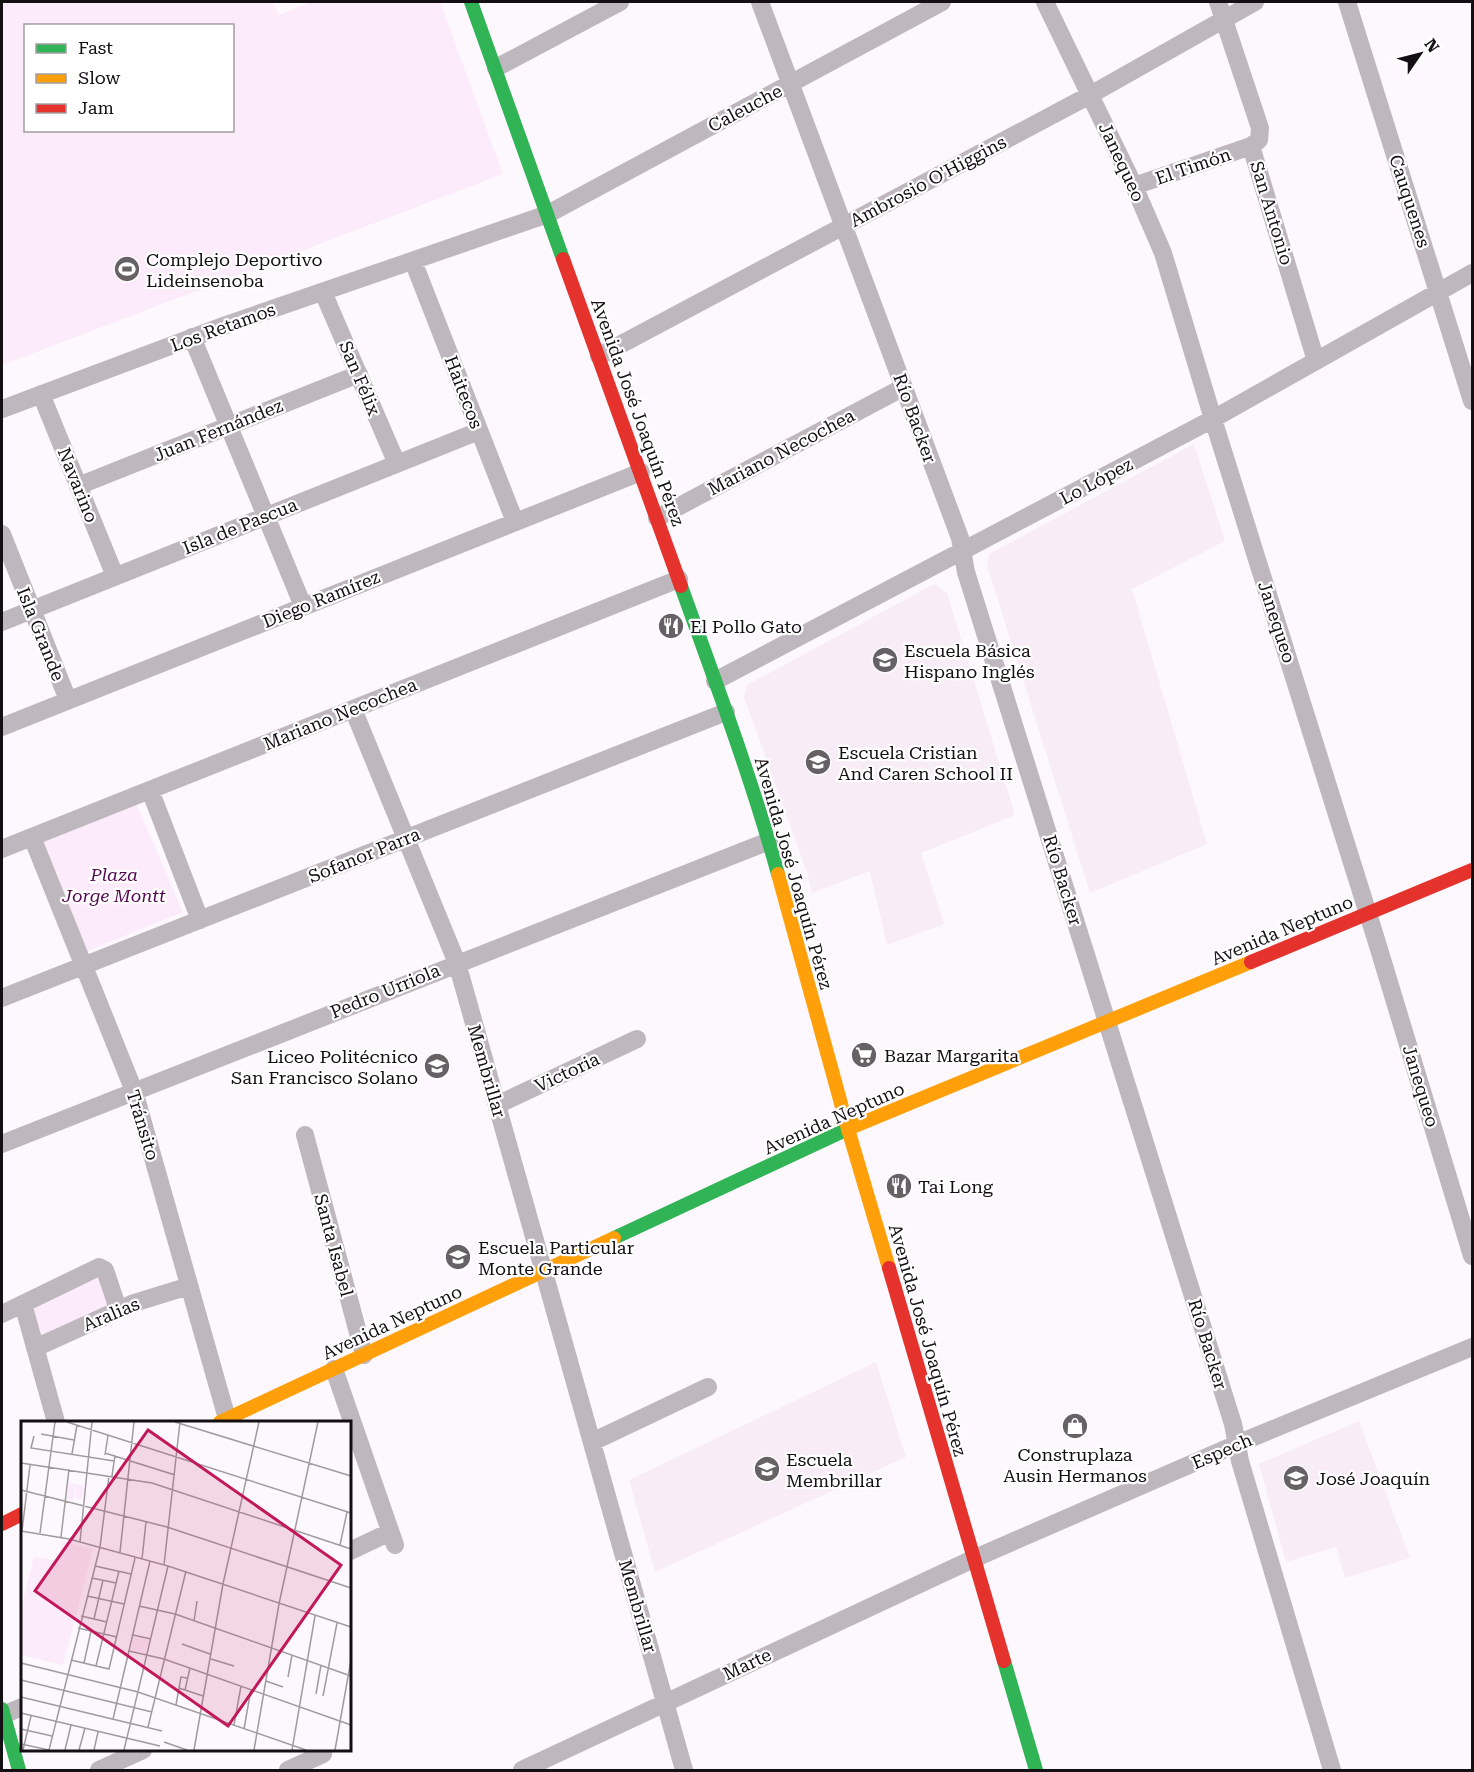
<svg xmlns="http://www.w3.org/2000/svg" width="1474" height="1772" font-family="'Roboto Serif',serif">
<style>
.built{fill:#f8ecf7}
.green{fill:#fcebfa;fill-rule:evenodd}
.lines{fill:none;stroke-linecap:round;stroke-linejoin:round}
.street{stroke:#beb7bd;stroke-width:18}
.fast{stroke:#30b455;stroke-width:14}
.slow{stroke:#ff9f0a;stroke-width:14}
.jam{stroke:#e5322d;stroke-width:14}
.labels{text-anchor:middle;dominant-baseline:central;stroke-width:4.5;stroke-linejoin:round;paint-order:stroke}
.street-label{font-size:18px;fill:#140f13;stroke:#fff}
.poi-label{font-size:18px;fill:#140f13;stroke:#fff;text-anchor:start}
.park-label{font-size:18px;font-style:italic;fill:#530750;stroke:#fff}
.inset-road{fill:none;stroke:#a09b9f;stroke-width:1.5}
.view{fill:#c2185b;fill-opacity:0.15;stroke:#c2185b;stroke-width:3}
.inset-edge{fill:none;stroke:#140f13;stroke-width:3}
</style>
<rect width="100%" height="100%" fill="#fdf8fd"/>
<path class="built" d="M1194 444 1225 541 1132 589 1207 844 1090 893 987 565 989 554Z
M934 584 947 593 1015 815 921 853 944 924 887 945 870 871 812 893 808 875 744 697 747 685Z
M876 1362 906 1457 655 1572 629 1480Z
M1359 1421 1410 1558 1345 1578 1336 1547 1286 1562 1259 1464Z"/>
<path class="green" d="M2 2H272L279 15 311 2H440L503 174 2 365ZM26 26H232V130H26Z
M136 803 183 912 85 952 42 843Z
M98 1273 111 1304 38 1337 29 1305Z"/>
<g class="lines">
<path class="street" d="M760 2 960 538 966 572 1233 1424 1240 1461 1332 1770
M1045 2 1134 186 1163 253 1213 419 1375 936 1472 1256
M1347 2 1472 401
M496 68 620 2
M1251 146 1316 361
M1134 186 1251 146 1259 140 1260 128 1218 2
M413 261 515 522
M323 292 397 464
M192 337 303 606
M599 356 1090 95 1255 2
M41 394 115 576
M2 409 226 325 548 214 942 2
M78 486 359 374
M657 518 904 387
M2 534 68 700
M2 622 479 431
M715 681 1213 419 1472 273
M353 709 457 963 684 1770
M2 727 641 472
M150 790 200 920
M32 837 134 1091 228 1422
M2 849 679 579
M2 998 726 712
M497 1105 637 1039
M305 1135 364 1355
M2 1144 769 841
M23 1304 56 1422
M2 1314 99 1267 105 1270 118 1309
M35 1348 134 1303 189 1286
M334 1369 395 1545
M592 1442 708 1387
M350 1551 390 1532
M3 1715 22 1707
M99 1770 143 1750
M288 1770 323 1754
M522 1770 973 1559 1237 1444 1472 1347"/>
<path class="fast" d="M471 2 563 259
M681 586C715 681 751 776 778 874
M614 1238 850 1128
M1004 1661 1036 1770
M2 1709 19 1770"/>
<path class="slow" d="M778 874 848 1129 889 1268
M850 1128 1251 962
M220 1422 614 1238"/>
<path class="jam" d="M563 259 681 586
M1251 962 1472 870
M889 1268 1004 1661
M2 1524 22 1514"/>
</g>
<defs>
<g id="stadium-disc" transform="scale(1.35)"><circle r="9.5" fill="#666165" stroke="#fff"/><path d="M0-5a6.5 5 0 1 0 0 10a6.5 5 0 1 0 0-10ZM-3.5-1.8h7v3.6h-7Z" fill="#fff"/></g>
<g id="restaurant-disc" transform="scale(1.35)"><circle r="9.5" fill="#666165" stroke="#fff"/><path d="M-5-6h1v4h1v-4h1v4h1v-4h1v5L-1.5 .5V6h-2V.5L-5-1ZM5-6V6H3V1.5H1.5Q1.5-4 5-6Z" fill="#fff"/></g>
<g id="school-disc" transform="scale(1.35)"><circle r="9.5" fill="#666165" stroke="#fff"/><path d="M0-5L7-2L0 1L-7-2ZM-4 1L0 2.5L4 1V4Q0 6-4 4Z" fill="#fff"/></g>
<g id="supermarket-disc" transform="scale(1.35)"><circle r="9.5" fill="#666165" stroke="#fff"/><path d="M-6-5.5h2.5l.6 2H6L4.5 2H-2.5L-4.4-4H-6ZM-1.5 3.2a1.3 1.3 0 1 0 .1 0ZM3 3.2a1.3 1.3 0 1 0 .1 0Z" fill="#fff"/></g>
<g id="shop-disc" transform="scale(1.35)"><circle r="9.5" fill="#666165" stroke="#fff"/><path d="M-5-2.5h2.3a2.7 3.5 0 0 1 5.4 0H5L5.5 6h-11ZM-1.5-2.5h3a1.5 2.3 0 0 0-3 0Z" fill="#fff"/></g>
</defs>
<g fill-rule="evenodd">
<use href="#stadium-disc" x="127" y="269"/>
<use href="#restaurant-disc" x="671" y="626"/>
<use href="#school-disc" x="885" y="660"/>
<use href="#school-disc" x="818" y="762"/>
<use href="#supermarket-disc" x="864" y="1055"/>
<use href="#school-disc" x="437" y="1066"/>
<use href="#restaurant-disc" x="899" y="1186"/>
<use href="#school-disc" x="458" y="1257"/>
<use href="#shop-disc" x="1075" y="1426"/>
<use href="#school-disc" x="767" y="1469"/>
<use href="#school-disc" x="1296" y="1478"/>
</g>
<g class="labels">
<g class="street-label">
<text transform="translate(745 108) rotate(-28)">Caleuche</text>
<text transform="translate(1122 162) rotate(65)">Janequeo</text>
<text transform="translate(1193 166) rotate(-19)">El Timón</text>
<text transform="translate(928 181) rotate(-28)">Ambrosio O'Higgins</text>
<text transform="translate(1410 201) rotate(72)">Cauquenes</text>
<text transform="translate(1272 213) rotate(73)">San Antonio</text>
<text transform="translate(223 327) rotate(-20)">Los Retamos</text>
<text transform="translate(360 378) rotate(67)">San Félix</text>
<text transform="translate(464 392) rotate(69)">Haitecos</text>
<text transform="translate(638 412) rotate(70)">Avenida José Joaquín Pérez</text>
<text transform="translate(915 418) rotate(70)">Río Backer</text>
<text transform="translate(218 430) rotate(-22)">Juan Fernández</text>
<text transform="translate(781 452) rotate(-28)">Mariano Necochea</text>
<text transform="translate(1096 481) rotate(-28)">Lo López</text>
<text transform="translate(78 485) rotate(68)">Navarino</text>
<text transform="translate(240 526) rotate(-22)">Isla de Pascua</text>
<text transform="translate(321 599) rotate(-22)">Diego Ramírez</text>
<text transform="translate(1277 622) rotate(72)">Janequeo</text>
<text transform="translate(41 634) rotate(68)">Isla Grande</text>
<text transform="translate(340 714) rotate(-22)">Mariano Necochea</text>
<text transform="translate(364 855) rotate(-22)">Sofanor Parra</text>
<text transform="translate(794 873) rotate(74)">Avenida José Joaquín Pérez</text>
<text transform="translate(1063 880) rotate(73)">Río Backer</text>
<text transform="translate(1282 930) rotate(-23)">Avenida Neptuno</text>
<text transform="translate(385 991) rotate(-22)">Pedro Urriola</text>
<text transform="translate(487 1071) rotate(74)">Membrillar</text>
<text transform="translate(567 1072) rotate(-25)">Victoria</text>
<text transform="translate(1421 1086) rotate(73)">Janequeo</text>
<text transform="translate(834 1118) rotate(-24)">Avenida Neptuno</text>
<text transform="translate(143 1125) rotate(73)">Tránsito</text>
<text transform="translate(334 1245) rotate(75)">Santa Isabel</text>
<text transform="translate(111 1314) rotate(-23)">Aralias</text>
<text transform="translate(392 1322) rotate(-25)">Avenida Neptuno</text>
<text transform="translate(928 1340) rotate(74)">Avenida José Joaquín Pérez</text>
<text transform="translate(1208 1344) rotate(73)">Río Backer</text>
<text transform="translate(1222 1451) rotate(-23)">Espech</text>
<text transform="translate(638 1606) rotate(74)">Membrillar</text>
<text transform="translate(747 1664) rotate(-25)">Marte</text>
</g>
<g class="poi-label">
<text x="146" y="259">Complejo Deportivo<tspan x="146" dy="21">Lideinsenoba</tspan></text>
<text x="690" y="626">El Pollo Gato</text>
<text x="904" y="650">Escuela Básica<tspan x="904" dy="21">Hispano Inglés</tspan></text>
<text x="838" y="752">Escuela Cristian<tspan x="838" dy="21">And Caren School II</tspan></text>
<text x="884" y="1055">Bazar Margarita</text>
<text x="418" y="1056" text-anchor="end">Liceo Politécnico<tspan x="418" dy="21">San Francisco Solano</tspan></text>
<text x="918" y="1186">Tai Long</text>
<text x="478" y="1247">Escuela Particular<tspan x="478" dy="21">Monte Grande</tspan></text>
<text x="1075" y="1454" text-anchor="middle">Construplaza<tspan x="1075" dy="21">Ausin Hermanos</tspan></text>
<text x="786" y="1459">Escuela<tspan x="786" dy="21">Membrillar</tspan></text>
<text x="1316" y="1478">José Joaquín</text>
</g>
<g class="park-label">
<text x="114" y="874">Plaza<tspan x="114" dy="21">Jorge Montt</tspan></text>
</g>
</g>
<g transform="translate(21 1421)">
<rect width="330" height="330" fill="#fdf8fd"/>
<path d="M48 62 63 65 61 78 55 77V67L52 80 46 78ZM41 120 72 128 42 244 0 234V189L13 136 37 140ZM112 216 128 219 124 233 109 229Z" fill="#fcebfa"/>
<path class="inset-road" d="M46 1 330 92M154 1 330 55M20 13 53 19M13 15 10 27 93 40M84 32 154 54M51 33 56 4M84 34 87 14M0 42 131 62 330 128M91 55 94 34M0 69 146 106 330 167M0 110 48 118 147 145 330 206M1 110 9 44M19 112 34 1M40 116 48 48M59 121 71 1M319 124 326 91M99 131 113 1M121 138 125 101M143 144 159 1M74 145 110 153M71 157 95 162M66 175 103 183M118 185 154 193 330 255M60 195 86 201M73 198 82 159M173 200 176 180M57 207 96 216M112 214 130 218M161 223 189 233M108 230 143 238 330 304M190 238 213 245M50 239 88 248 114 137M0 242 117 271 285 329M63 242 70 210M75 245 98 150M267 256 271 234M0 259 131 291M245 260 262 266M158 267 182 275M164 269 169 247M295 273 300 244M302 275 316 202M0 276 141 310M155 284 160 256 166 257M0 292 139 325M92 298 129 140M213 304 220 265M127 306 165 150M0 308 31 315M223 308 230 268M143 321 166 329M0 323 28 329M2 329 10 295M28 329 79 126 88 55M44 329 50 304M58 329 64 307M73 329 77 311M103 329 147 145M173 329 202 163 238 1M233 329 258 183 297 1M271 329 294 195M314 329 330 239"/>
<path class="view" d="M127 9 320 144 207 305 14 170Z"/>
<rect width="330" height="330" class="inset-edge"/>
</g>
<rect width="1474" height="1772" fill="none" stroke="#140f13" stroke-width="6"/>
<rect x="24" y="24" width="210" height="108" fill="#ffffff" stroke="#a19fa1" stroke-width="1.5"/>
<rect x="36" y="44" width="30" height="9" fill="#30b455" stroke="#a19fa1" stroke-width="1.5"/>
<text x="78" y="54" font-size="18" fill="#140f13">Fast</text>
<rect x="36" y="74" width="30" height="9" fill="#ff9f0a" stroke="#a19fa1" stroke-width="1.5"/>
<text x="78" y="84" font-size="18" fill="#140f13">Slow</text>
<rect x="36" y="104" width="30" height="9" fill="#e5322d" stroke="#a19fa1" stroke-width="1.5"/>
<text x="78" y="114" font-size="18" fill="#140f13">Jam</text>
<g transform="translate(1420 54) rotate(55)" stroke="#ffffff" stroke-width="4.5" paint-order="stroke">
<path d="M0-4.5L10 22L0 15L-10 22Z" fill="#140f13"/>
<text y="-9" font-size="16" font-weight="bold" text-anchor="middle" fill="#140f13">N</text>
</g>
</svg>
